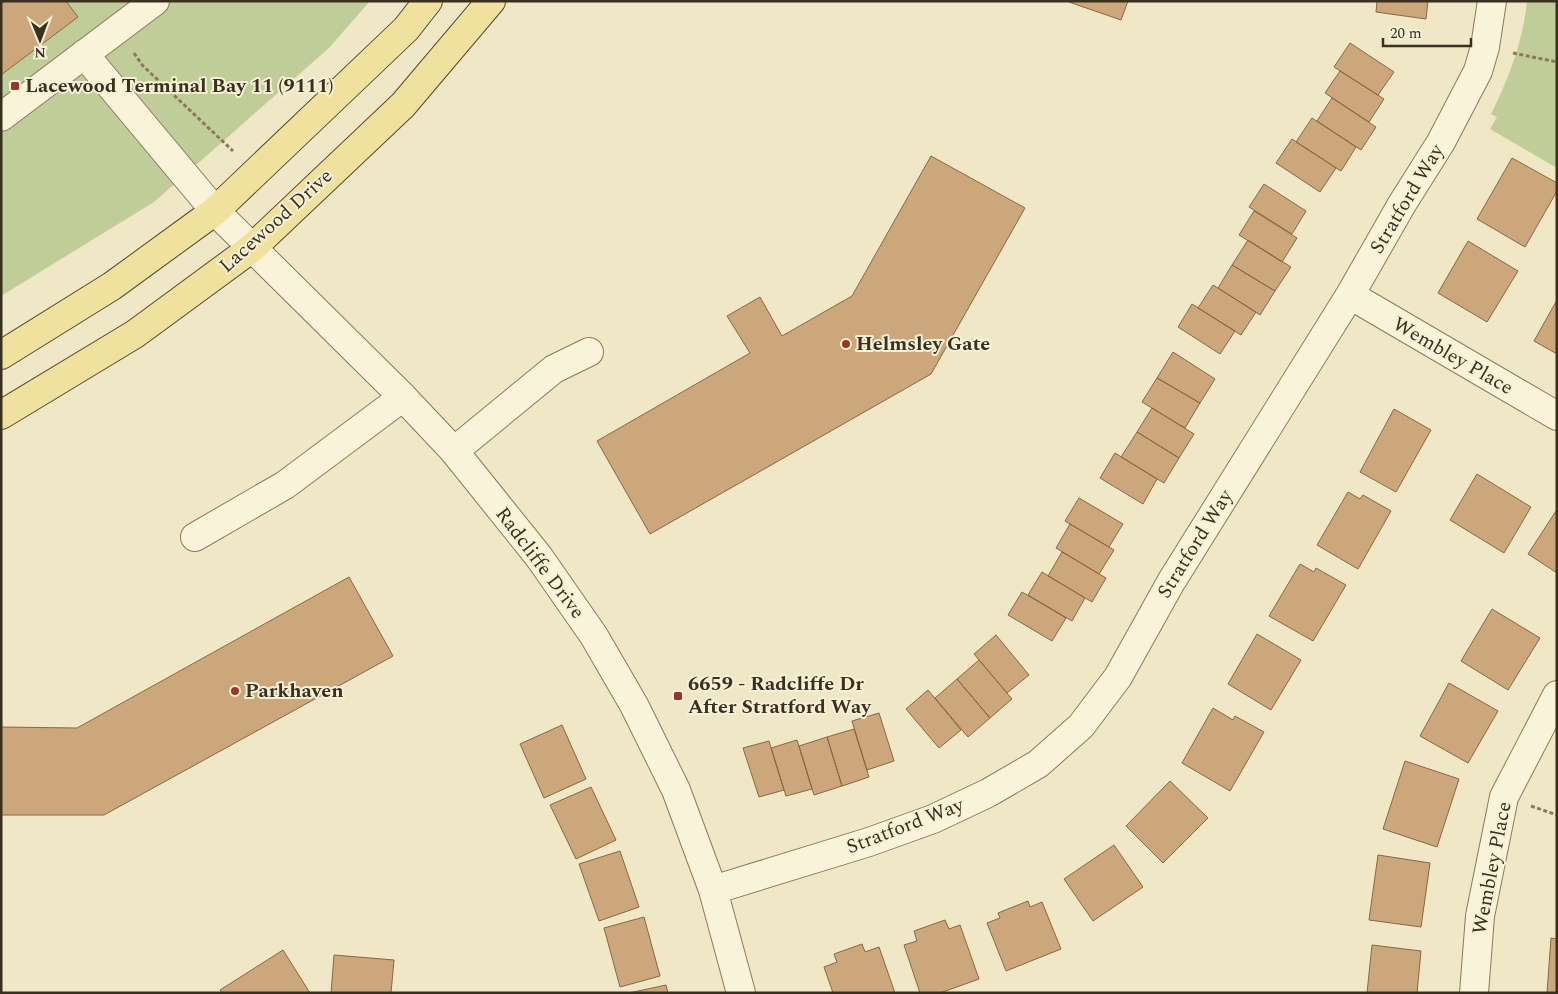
<svg xmlns="http://www.w3.org/2000/svg" width="1558" height="994" font-family="Spectral,serif">
<style>
.green{fill:#c1cd99}
.building{fill:#cda77c;stroke:#8a6641}
.lines{fill:none;stroke-linecap:round;stroke-linejoin:round}
.minor-casing{stroke:#8a7a5b;stroke-width:30}
.major-casing{stroke:#58472f;stroke-width:30}
.path{stroke:#8a7a5b;stroke-width:3;stroke-dasharray:4 2.5;stroke-linecap:butt}
.minor{stroke:#f9f3d9;stroke-width:28}
.major{stroke:#f1e19e;stroke-width:28}
.poi-dot{fill:#9a372b;stroke:#f6f0d6;stroke-width:2}
.labels{text-anchor:middle;dominant-baseline:central;stroke-width:4;stroke-linejoin:round;paint-order:stroke}
.poi-label{font-size:20px;font-weight:bold;fill:#3a301f;stroke:#f6f0d6;text-anchor:start}
.street-label{font-size:20px;fill:#3a301f;stroke:#f6f0d6}
</style>
<rect width="100%" height="100%" fill="#efe7c6"/>
<path class="green" d="M1 1H370L329 48 154 202 1 296Z
M1527 1H1557V168L1490 129 1497 117 1491 114C1509 78 1523 41 1527 1Z"/>
<path class="building" d="M5 1H66L78 17 1 75V4Z
M1066 1H1128L1121 20Z
M1377 1H1428L1426 19 1376 12Z
M1350 43 1394 72 1378 95 1334 67Z
M1340 71 1384 99 1369 122 1325 93Z
M1332 98 1376 127 1361 150 1317 121Z
M1312 118 1356 147 1341 171 1296 142Z
M1292 139 1336 168 1320 192 1276 163Z
M931 156 1025 208 931 374 650 534 597 441 750 353 727 316 760 297 782 336 852 296Z
M1512 158 1557 183V191L1525 247 1477 219Z
M1264 184 1306 211 1292 234 1249 207Z
M1254 211 1297 238 1282 262 1239 235Z
M1248 240 1291 267 1275 291 1232 265Z
M1468 241 1518 271 1487 322 1438 293Z
M1232 265 1275 291 1260 315 1218 288Z
M1213 285 1256 312 1241 335 1198 308Z
M1557 300V354L1534 341Z
M1192 304 1235 331 1220 354 1178 327Z
M1173 352 1215 379 1200 403 1157 378Z
M1157 378 1200 403 1185 428 1142 402Z
M1152 408 1194 434 1179 458 1137 432Z
M1394 409 1431 430 1396 492 1360 472Z
M1137 432 1179 458 1164 483 1121 457Z
M1115 453 1157 479 1143 504 1100 478Z
M1477 474 1531 507 1504 553 1450 520Z
M1348 492 1360 499 1363 495 1391 511 1358 569 1317 545Z
M1079 498 1123 524 1109 547 1065 521Z
M1556 511H1557V573L1528 554Z
M1070 524 1114 550 1099 574 1056 548Z
M1062 552 1106 578 1092 602 1048 576Z
M1300 564 1314 572 1316 568 1346 585 1313 641 1269 616Z
M1042 572 1085 598 1072 621 1028 595Z
M349 577 393 656 104 815H1V727L77 728Z
M1022 592 1066 618 1052 641 1008 615Z
M1492 609 1540 638 1508 690 1461 661Z
M1257 634 1301 660 1271 710 1228 684Z
M996 635 1029 675 1007 693 974 654Z
M979 660 1012 699 990 718 957 679Z
M957 679 990 718 968 737 935 698Z
M1449 683 1498 711 1468 763 1420 736Z
M928 690 961 730 939 748 906 709Z
M1213 708 1233 720 1235 716 1264 732 1230 791 1182 763Z
M879 713 894 761 867 770 852 721Z
M562 725 586 779 544 798 520 744Z
M854 729 869 777 842 786 827 737Z
M827 737 842 786 814 795 799 746Z
M797 740 812 789 786 796 771 748Z
M769 741 784 790 759 797 743 748Z
M1405 761 1459 779 1437 847 1383 829Z
M1170 781 1208 818 1163 863 1126 826Z
M591 787 616 840 576 859 550 805Z
M1114 845 1143 887 1093 921 1064 879Z
M620 851 639 907 599 921 579 864Z
M1378 855 1430 863 1421 927 1369 920Z
M1028 901 1030 907 1042 902 1061 949 1006 971 987 923 1000 918 998 913Z
M644 917 660 976 620 987 604 928Z
M945 920 949 929 960 925 979 979 940 993H920L904 945 917 941 914 931Z
M1551 938 1557 939V993H1547Z
M862 944 865 952 879 947 895 993H833L824 967 837 962 834 954Z
M1372 945 1421 951 1417 993H1367Z
M283 950 310 993H222L220 990Z
M334 955 394 960 391 993H331Z
M666 985 668 993H629Z"/>
<g class="lines">
<g class="minor-casing">
<path id="minor" d="M84 54 215 211 403 397 454 451 539 557 594 636 634 705 676 790 713 890 741 993
M1 117 155 1
M1350 295 1557 416
M454 451 554 369 589 352
M195 537 285 485 403 397
M713 890 869 842 933 819 988 793 1038 764 1081 726 1118 677 1171 582 1350 295 1402 204 1441 142 1478 71 1485 47 1492 1
M1474 993 1480 916 1504 797 1557 695"/>
</g>
<g class="major-casing">
<path id="major" d="M1 355 112 286 215 211 406 29 428 1
M1 415 135 334 252 248 403 105 491 1"/>
</g>
<path class="path" d="M134 53 143 66 233 151
M1513 53 1557 62
M1531 806 1557 815"/>
<use href="#minor" class="minor"/>
<use href="#major" class="major"/>
</g>
<g class="poi-dot">
<rect x="10" y="81" width="10" height="10" rx="2.5"/>
<circle cx="846" cy="344" r="5"/>
<circle cx="235" cy="691" r="5"/>
<rect x="673" y="691" width="10" height="10" rx="2.5"/>
</g>
<g class="labels">
<g class="poi-label">
<text x="25" y="86">Lacewood Terminal Bay 11 (9111)</text>
<text x="856" y="344">Helmsley Gate</text>
<text x="688" y="684">6659 - Radcliffe Dr<tspan x="688" dy="23">After Stratford Way</tspan></text>
<text x="245" y="691">Parkhaven</text>
</g>
<g class="street-label">
<text transform="translate(1407 199) rotate(-59)">Stratford Way</text>
<text transform="translate(276 221) rotate(-42)">Lacewood Drive</text>
<text transform="translate(1453 356) rotate(30)">Wembley Place</text>
<text transform="translate(1195 544) rotate(-58)">Stratford Way</text>
<text transform="translate(540 563) rotate(53)">Radcliffe Drive</text>
<text transform="translate(905 826) rotate(-21)">Stratford Way</text>
<text transform="translate(1492 868) rotate(-79)">Wembley Place</text>
</g>
</g>
<rect width="1558" height="994" fill="none" stroke="#3a301f" stroke-width="5"/>
<g transform="translate(40 40) rotate(179)" stroke="#f6f0d6" stroke-width="4" paint-order="stroke">
<path d="M0-4L9 19L0 12L-9 19Z" fill="#3a301f"/>
<text y="-8" font-size="14" font-weight="bold" text-anchor="middle" fill="#3a301f">N</text>
</g>
<path d="M1383 38v8h88v-8" fill="none" stroke="#3a301f" stroke-width="2.5"/>
<text x="1390" y="38" font-size="15" fill="#3a301f" stroke="#f6f0d6" stroke-width="4" paint-order="stroke">20 m</text>
</svg>
